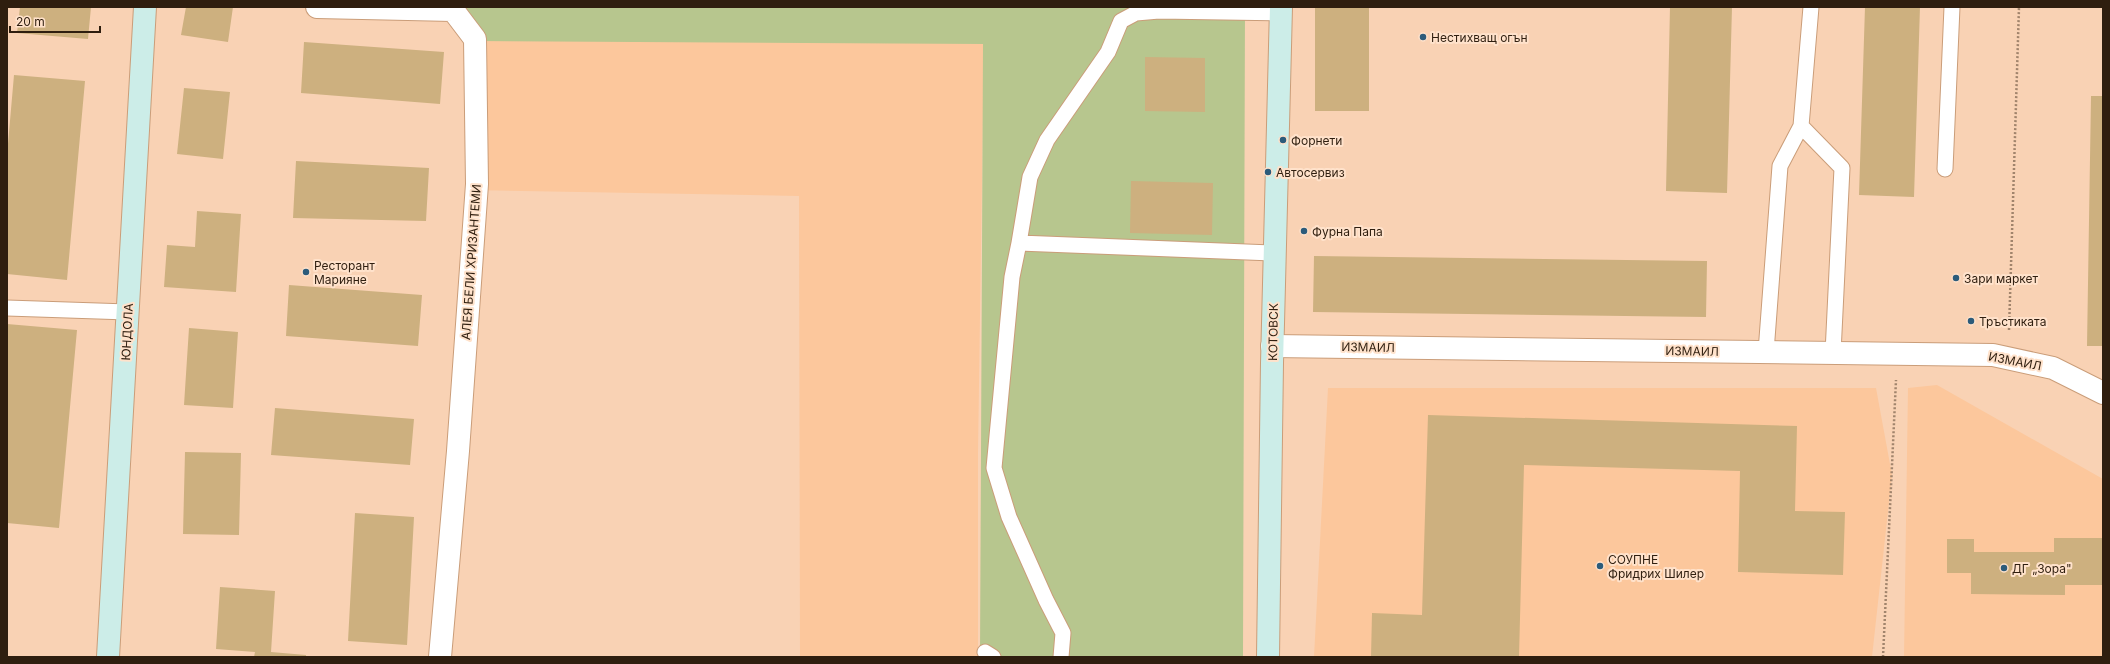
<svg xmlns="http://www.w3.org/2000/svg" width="2110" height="664" font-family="Inter,sans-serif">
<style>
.built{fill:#fcc79c}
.green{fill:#b7c68e}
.building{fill:#cdb07f}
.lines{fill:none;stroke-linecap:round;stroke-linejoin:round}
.lane-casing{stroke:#ca9d79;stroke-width:17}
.street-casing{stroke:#ca9d79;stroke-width:24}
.secondary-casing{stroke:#ca9d79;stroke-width:24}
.path{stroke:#a1846c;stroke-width:2.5;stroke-dasharray:2 2;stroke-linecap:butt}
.lane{stroke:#fff;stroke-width:15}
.street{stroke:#fff;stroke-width:22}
.secondary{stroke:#ccede8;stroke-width:22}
.poi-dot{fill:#2c5b7a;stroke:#ffe2cb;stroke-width:1.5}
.labels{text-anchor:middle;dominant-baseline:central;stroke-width:4;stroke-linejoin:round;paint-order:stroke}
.poi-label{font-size:12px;fill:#2f1e0f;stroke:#ffe2cb;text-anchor:start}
.street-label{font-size:12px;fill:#2f1e0f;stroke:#ffe2cb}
</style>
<rect width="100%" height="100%" fill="#f9d2b4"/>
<path class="built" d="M802 36 984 44 978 453V657H800L799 196 472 190 475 41Z
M1937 385 2103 479V657H1904L1908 388Z
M1328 388H1876L1892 475 1872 657H1314Z"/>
<path class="green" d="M318 7H1245L1243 657H980L983 44 475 41 452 10Z"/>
<path class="building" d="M20 7H91L88 39 17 33Z
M186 7H233L228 42 181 35Z
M1315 7H1369V111H1315Z
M1670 7H1732L1727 193 1666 191Z
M1865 7H1920L1914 197 1859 195Z
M304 42 444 52 440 104 301 93Z
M1145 57 1205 58V112L1145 111Z
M14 75 85 81 67 280 7 274V155Z
M184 88 230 92 223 159 177 154Z
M2091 96H2103V346H2087Z
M296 161 429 168 426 221 293 218Z
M1131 181 1213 183 1212 235 1130 233Z
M197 211 241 214 236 292 164 287 167 245 195 247Z
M1314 256 1707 261 1706 317 1313 312Z
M289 285 422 295 418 346 286 336Z
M7 324 77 330 59 528 7 523Z
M189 328 238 332 233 408 184 405Z
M275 408 414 419 410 465 271 455Z
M1428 415 1797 426 1795 511 1845 512 1843 575 1738 572 1740 471 1524 465 1519 657H1371L1372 613 1422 615Z
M185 452 241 453 239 535 183 534Z
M355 513 414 517 407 645 348 641Z
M2054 538H2103V585H2065V595L1971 594V573H1947V539H1974V552H2054Z
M220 587 275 591 271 652 306 655V657H254L255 652 216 649Z"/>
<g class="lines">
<g class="lane-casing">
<path id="lane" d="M1801 126 1842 168 1833 353
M1945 169 1952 7
M1019 243 1030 177 1047 140 1108 52 1121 21 1136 13 1159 11 1281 13
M7 308 128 312
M1766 352 1780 166 1801 126 1811 7
M985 652 993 657
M1061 657 1063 633 1046 600 1009 517 994 468 1012 277 1019 243 1275 253"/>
</g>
<g class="street-casing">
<path id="street" d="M317 7 453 10 475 39 477 184 458 451 440 657
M1272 346 1993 355 2053 368 2103 393"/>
</g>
<g class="secondary-casing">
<path id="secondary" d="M108 657 145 7
M1268 657 1272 363 1281 7"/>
</g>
<path class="path" d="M2009 330 2019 7
M1883 657 1896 380"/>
<use href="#lane" class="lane"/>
<use href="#street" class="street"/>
<use href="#secondary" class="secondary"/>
</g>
<g class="poi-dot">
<circle cx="1423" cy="37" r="4"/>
<circle cx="1283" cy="140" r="4"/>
<circle cx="1268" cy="172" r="4"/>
<circle cx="1304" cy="231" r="4"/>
<circle cx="306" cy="272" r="4"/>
<circle cx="1956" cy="278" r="4"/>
<circle cx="1971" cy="321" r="4"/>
<circle cx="1600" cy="566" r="4"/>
<circle cx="2004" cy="568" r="4"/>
</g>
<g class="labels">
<g class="poi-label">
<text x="1431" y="37">Нестихващ огън</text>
<text x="1291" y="140">Форнети</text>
<text x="1276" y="172">Автосервиз</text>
<text x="1312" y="231">Фурна Папа</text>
<text x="314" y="265">Ресторант<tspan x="314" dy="14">Марияне</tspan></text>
<text x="1964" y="278">Зари маркет</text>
<text x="1979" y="321">Тръстиката</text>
<text x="1608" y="559">СОУПНЕ<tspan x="1608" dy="14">Фридрих Шилер</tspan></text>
<text x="2012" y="568">ДГ „Зора"</text>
</g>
<g class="street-label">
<text transform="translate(471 262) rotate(-86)">АЛЕЯ БЕЛИ ХРИЗАНТЕМИ</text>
<text transform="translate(127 332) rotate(-87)">ЮНДОЛА</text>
<text transform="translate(1273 332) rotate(-89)">КОТОВСК</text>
<text transform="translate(1368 347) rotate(1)">ИЗМАИЛ</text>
<text transform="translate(1692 351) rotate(1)">ИЗМАИЛ</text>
<text transform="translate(2015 361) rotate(11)">ИЗМАИЛ</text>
</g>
</g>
<rect width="2110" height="664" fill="none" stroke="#2f1e0f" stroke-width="16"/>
<path d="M10 26v6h90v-6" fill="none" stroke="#2f1e0f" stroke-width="2"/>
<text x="16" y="26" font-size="12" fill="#2f1e0f" stroke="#ffe2cb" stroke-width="3" paint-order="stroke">20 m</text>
</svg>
